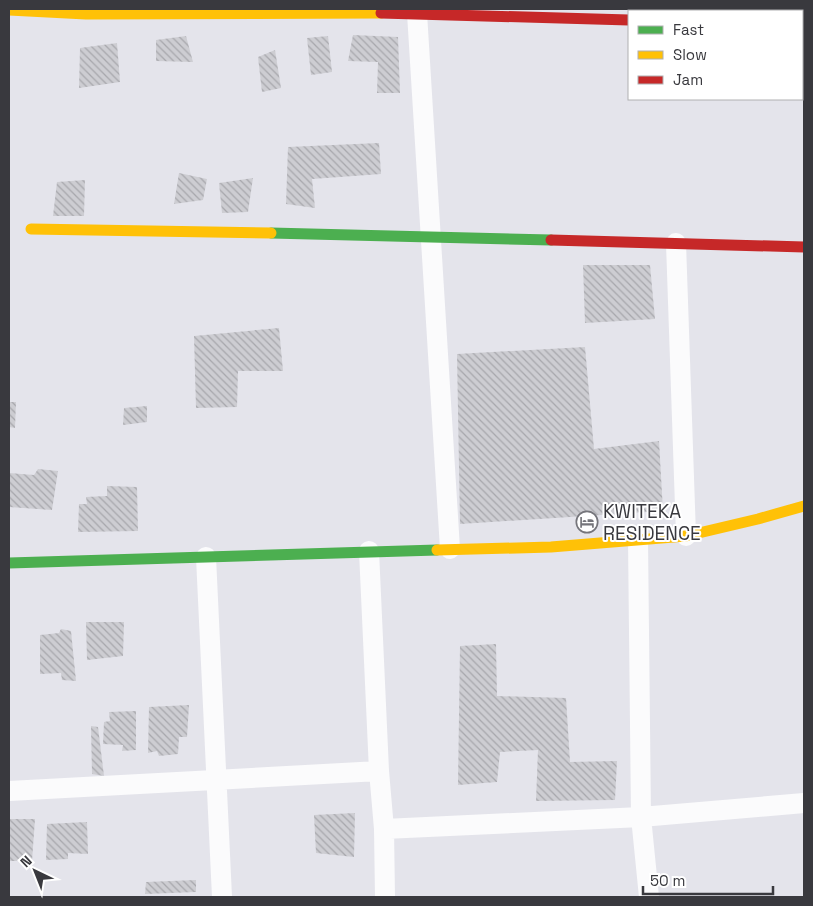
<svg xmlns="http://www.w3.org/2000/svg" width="813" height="906" font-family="'Space Grotesk',sans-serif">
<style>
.building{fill:url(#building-back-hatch)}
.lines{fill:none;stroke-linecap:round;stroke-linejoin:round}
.street{stroke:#fbfbfc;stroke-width:20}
.fast{stroke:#4caf50;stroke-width:11}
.slow{stroke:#ffc107;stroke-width:11}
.jam{stroke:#c62828;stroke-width:11}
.labels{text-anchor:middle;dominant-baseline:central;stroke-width:4;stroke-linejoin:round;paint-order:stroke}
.poi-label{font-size:19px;fill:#39393e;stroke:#fff;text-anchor:start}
</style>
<defs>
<pattern id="building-back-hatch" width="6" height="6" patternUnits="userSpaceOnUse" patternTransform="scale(1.25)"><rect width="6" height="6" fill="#cdcdd2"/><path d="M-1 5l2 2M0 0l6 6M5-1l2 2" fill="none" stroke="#a7a7ac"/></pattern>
</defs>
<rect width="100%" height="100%" fill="#e4e4eb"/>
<path class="building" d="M353 35 398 37 400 93H377L378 62 348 61Z
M186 36 193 62 156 61V40Z
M328 36 332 72 311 75 307 38Z
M117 43 120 82 79 88 80 48Z
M275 50 281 88 262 92 258 57Z
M379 143 381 174 312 179 315 208 286 204 288 147Z
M179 173 207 179 203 200 174 204Z
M253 178 248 212 222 213 219 183Z
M85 180 84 216H53L57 182Z
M583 265H650L655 319 585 323Z
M279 328 283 371H238L237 407 196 408 194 336Z
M585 347 594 449 659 441 663 511 460 524 457 354Z
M9 402H16L15 428 9 427Z
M147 406V422L123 425 124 408Z
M38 469 58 471 52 510 9 507V473L34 475Z
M107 486 137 487 138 531 78 532 79 504H87L86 497 107 496Z
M86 622H124L123 656 87 660Z
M61 629 71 631 76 681 62 680 61 673 40 674V635L59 633Z
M496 644 497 696 566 698 570 762 617 761 615 800 536 801 538 750 500 752 497 782 458 785 460 646Z
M189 705 187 737H179L178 754 159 756 157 751 148 753 149 707Z
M136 711V750L122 751 123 745 103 744 104 722 110 721 109 712Z
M91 726 98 727 104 776 92 774Z
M355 813 354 857 316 853 314 815Z
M9 819H35L32 861H9Z
M87 822 88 854 68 853V859L46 860 47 824Z
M196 880V892L145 894 146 882Z"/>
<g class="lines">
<path class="street" d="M417 13 450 549
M802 27H804
M676 243 686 536
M638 539 641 817 649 897
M369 551 379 771
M206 557 222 897
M9 791 379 771 384 829 385 897
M384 829 641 817 804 803"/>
<path class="fast" d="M271 233 551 240
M9 563 437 550"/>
<path class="slow" d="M9 10 86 14 381 13
M31 229 271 233
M437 550 551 547 686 536 758 519 804 506"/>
<path class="jam" d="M381 13 629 20
M551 240 804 247"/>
</g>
<defs>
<g id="hotel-ring" transform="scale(1.125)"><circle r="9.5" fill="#fff" stroke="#75757b" stroke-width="1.5"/><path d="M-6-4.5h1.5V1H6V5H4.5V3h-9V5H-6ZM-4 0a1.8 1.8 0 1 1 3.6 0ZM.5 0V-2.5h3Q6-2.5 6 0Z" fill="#75757b"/></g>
</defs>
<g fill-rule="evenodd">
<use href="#hotel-ring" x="587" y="522"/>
</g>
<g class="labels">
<g class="poi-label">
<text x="603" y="511">KWITEKA<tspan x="603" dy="22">RESIDENCE</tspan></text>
</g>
</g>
<rect width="813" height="906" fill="none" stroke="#39393e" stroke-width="20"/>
<rect x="628" y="10" width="175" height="90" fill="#ffffff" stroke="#b0b0b2"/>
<rect x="638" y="26" width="25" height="8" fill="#4caf50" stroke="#b0b0b2"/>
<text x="673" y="35" font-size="15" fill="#39393e">Fast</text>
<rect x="638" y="51" width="25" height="8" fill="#ffc107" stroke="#b0b0b2"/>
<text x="673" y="60" font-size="15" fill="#39393e">Slow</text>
<rect x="638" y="76" width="25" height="8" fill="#c62828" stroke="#b0b0b2"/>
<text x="673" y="85" font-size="15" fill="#39393e">Jam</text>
<g transform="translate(35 871) rotate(317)" stroke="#ffffff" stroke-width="4" paint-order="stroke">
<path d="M0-4L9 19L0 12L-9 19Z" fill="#39393e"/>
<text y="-8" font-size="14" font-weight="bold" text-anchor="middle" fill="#39393e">N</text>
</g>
<path d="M643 886v8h130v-8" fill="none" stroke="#39393e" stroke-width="2.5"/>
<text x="650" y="886" font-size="15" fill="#39393e" stroke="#ffffff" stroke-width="4" paint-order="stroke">50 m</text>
</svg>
